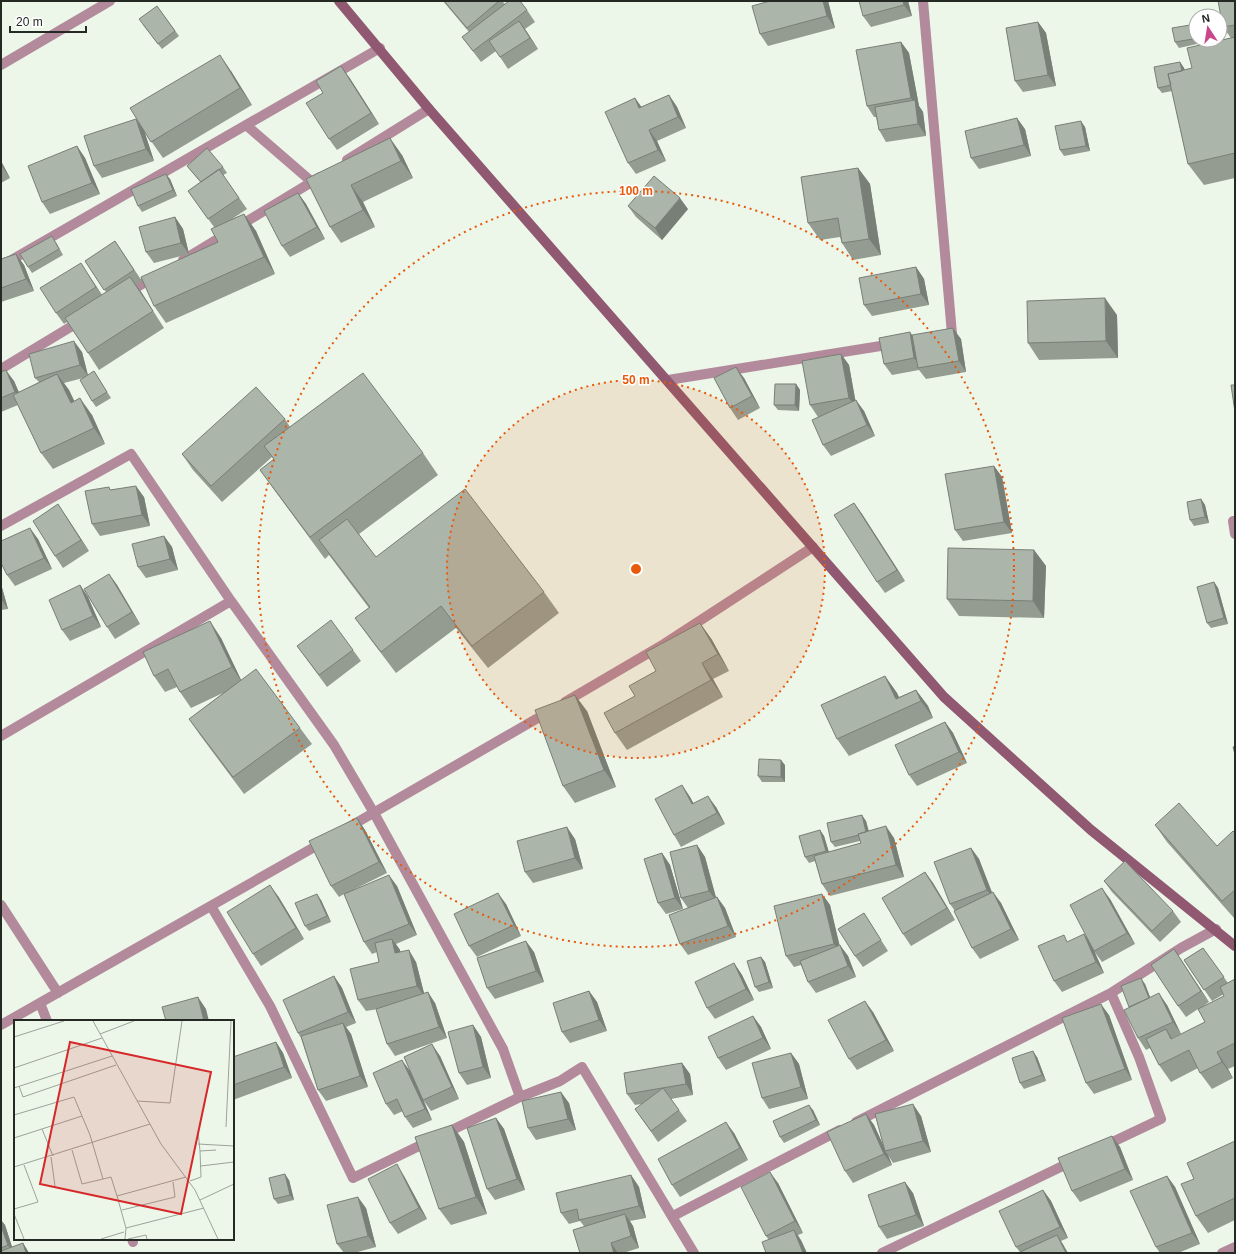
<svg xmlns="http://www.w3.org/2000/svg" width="1236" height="1254" font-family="Arial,sans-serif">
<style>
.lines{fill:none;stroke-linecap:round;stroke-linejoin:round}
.street{stroke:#b28a9b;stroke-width:10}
.secondary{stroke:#905871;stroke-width:10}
.wall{fill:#949c91}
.shaded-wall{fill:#787f76}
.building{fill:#acb5a9;stroke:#787f76}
.ring{fill:none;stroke:#e8590c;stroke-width:2;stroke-dasharray:2 4}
.inset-road{fill:none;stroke:#9ca49a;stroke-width:1}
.view{fill:#d62828;fill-opacity:0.15;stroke:#d62828;stroke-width:2}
.inset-edge{fill:none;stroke:#252924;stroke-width:2}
.centre{fill:#e8590c;stroke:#fff;stroke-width:2}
.ring-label{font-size:12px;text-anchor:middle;font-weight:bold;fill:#e8590c;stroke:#fff;stroke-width:3;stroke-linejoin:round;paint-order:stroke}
</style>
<rect width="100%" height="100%" fill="#ecf6e9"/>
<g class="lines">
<path class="street" d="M923 1 952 334 945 335
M1 65 110 1
M246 125 312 182
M347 160 429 109
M183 260 320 177
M1 266 380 48
M126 294 155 276
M1 369 82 320
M668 380 893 344
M1233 521 1235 534
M1 526 131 454 231 601 334 745 374 813 503 1049 520 1097 560 1081 582 1067 694 1253
M565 702 664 644 813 547
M1 736 231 601
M349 827 550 711
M1 905 58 993
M211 906 270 1006 353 1178 520 1097
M40 1003 47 1021
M1 1025 325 841
M856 1122 1111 993 1181 948 1216 929
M1104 1146 1161 1119 1139 1057 1111 993
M673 1216 840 1130
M132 1239 133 1242
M882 1253 1073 1161
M1222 1253 1235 1247"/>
<path class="secondary" d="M339 1 429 109 944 697 1091 830 1235 946"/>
</g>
<path class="wall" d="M443 1H502L505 4 527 10 535 22 525 29 538 49 508 69 496 51 481 62 462 37 469 32Z
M770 1H828L835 28 768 46 760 34Z
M908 1 912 16 871 27 863 16Z
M1235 1V178L1204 185 1188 164 1172 91 1162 93 1158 88 1180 62 1184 68 1185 70 1192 68 1231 38 1223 27Z
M157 6 179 36 162 49 143 25Z
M1038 22 1046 33 1056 86 1023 92 1015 81Z
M1194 30 1197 44 1179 48 1175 42Z
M901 42 909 53 919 106 923 112 926 136 886 142 879 130 876 117H874L867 106Z
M231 71 252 105 163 158 144 131 154 161 102 178 94 166 143 129Z
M349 77 379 124 337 150 329 139Z
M669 95 677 107 686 128 657 141 666 161 636 174 628 163 635 98 641 107Z
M1085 127 1090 151 1064 156 1060 150Z
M1025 129 1031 156 979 169 971 158Z
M77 146 85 158 100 194 50 214 42 202Z
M402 155 413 178 363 202 375 227 341 243 330 227 306 179Z
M1 161 10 178 1 183Z
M187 166 223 167 227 173 223 175 247 209 232 219 244 214 256 231 275 274 166 323 154 306 218 242 214 227 188 191 201 183Z
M858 168 870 184 881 255 853 260 842 243 840 237 820 240 808 223Z
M170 179 177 196 142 212 138 206Z
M298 193 306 204 325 239 290 257 282 246Z
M628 206 688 209 662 240 636 217Z
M175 217 183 229 189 254 154 263 146 252Z
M115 241 142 281 136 285 164 328 99 370 88 353 67 322 64 324 56 313 88 274 102 295 106 292 85 261Z
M56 242 63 255 32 273 28 267Z
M16 254 24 265 34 291 1 302V259Z
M916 267 924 279 929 305 872 316 864 305Z
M1117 315 1118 358 1039 360 1028 343Z
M912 335 961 339 966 372 926 379 919 370 892 375 884 364Z
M82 352 88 375 94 371 111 398 96 407 92 401 83 378 64 383 69 390 74 401 92 415 105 444 53 469 41 453 18 405 1 412V372L14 381 19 392 39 382 35 378Z
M841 354 849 365 855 400 864 411 875 436 831 456 823 445 818 417 810 405Z
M744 378 760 408 738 420 730 408Z
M796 384 800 390 799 411 778 410 774 405Z
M285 419 290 427 423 453 438 475 359 534 376 557 544 592 559 613 488 668 456 628 396 673 371 640 355 618 369 608 329 555 325 559 275 491 260 470 274 460 272 457 222 502 193 470 182 454Z
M994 466 1002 477 1012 533 963 541 955 530Z
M112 490 144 497 150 526 100 536 92 524Z
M1201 499 1205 505 1209 523 1194 526 1190 520Z
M854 503 862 514 905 581 885 593 877 582Z
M66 516 89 551 63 568 55 556Z
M164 536 172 547 178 570 146 578 138 567Z
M38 539 52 569 15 586 7 575Z
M1034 550 1046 566 1044 618 959 616 947 599Z
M109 574 117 585 140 624 115 639 107 627Z
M1214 582 1218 588 1228 624 1211 628 1207 623Z
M1 584 8 609 1 610Z
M80 585 88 597 101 627 70 641 62 630Z
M700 623 712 640 729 671 713 679 723 697 627 750 615 733 635 696 656 671Z
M221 638 241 680 300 728 312 744 244 794 200 735 189 719 223 693 191 708 180 692 177 687 165 692 154 676Z
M297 646 353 650 361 661 327 687Z
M885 676 897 693 899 697 916 690 928 706 933 718 849 756 837 739Z
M587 711 616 787 575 803 563 786Z
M945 722 953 733 967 763 917 786 909 775Z
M785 765V782H762L758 776Z
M682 785 690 797 693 803 716 807 725 824 681 847 674 835Z
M357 818 365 830 387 873 355 889 397 886 417 935 396 944 400 950V952L416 962 424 993 435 1003 447 1038 395 1056 387 1044 378 1009 366 1011 358 1000 379 962 377 952 372 954 364 942 344 894 339 897 331 886Z
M866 821 869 831 894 838 904 877 830 896 822 884 815 861 809 863 805 857 820 830 824 836 829 852 861 843 860 841 835 847 831 842Z
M1155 825 1217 846 1235 833V917L1234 918 1167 842Z
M575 839 583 869 533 883 525 872Z
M697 845 705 857 716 897H717L725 908 736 937 688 955 680 944 688 908 681 898Z
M971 848 979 859 992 892 1001 903 1019 940 980 959 972 948 955 911 950 904Z
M662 853 670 865 683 909 666 914 658 903Z
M925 872 933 883 955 920 911 946 903 934Z
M1104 881 1173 911 1181 922 1160 942 1112 892Z
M822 894 830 905 839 945 848 956 856 977 816 993 808 982 801 965 794 967 786 956Z
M278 896 304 939 261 966 253 954Z
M1110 899 1135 944 1102 962 1094 951Z
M321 900 331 922 309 931 305 926Z
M506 904 521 936 477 957 469 946Z
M864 913 888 951 863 967 855 956Z
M1084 934 1092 946 1104 973 1062 992 1054 981Z
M1203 948 1228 983 1235 979V1066L1228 1069 1233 1078 1212 1089 1200 1073 1198 1068 1171 1082 1159 1065 1150 1048 1146 1050 1138 1038 1129 1007 1145 984 1150 998 1167 1005 1181 1034 1172 1038V1039L1205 1022 1198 1009 1186 1017 1178 1006 1174 949 1209 1002 1202 1007 1224 996V994L1212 1001 1184 960Z
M534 952 544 982 495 999 487 988Z
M761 957 765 962 773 988 759 992 755 987Z
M734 963 742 975 754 1000 715 1019 707 1008Z
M334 976 342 988 356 1023 346 1027 351 1034 368 1087 326 1101 318 1090 301 1038 298 1033Z
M589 991 597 1002 607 1031 570 1043 562 1032Z
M873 1012 894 1051 857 1070 849 1059Z
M1109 1015 1132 1080 1094 1094 1086 1083Z
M753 1016 761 1027 771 1049 726 1070 718 1058Z
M473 1025 481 1037 491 1078 467 1085 459 1073Z
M276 1042 283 1053 292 1078 233 1100V1057Z
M791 1053 799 1064 808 1099 769 1109 762 1098Z
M440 1056 459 1099 431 1111 424 1101 432 1120 413 1128 405 1117 403 1111 394 1115 386 1104 410 1071Z
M1037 1057 1046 1081 1024 1089 1020 1083Z
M682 1063 690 1074 693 1095 671 1099 687 1121 658 1142 635 1109 642 1104 635 1105 627 1094Z
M569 1103 576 1130 536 1140 528 1128Z
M813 1110 820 1125 784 1143 780 1137Z
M866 1114 874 1125 884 1147 921 1116 931 1152 893 1163 888 1155 892 1165 853 1183 845 1171Z
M496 1118 504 1129 525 1190 495 1200 487 1189Z
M452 1125 464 1142 487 1214 451 1225 439 1209Z
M734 1133 748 1160 680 1197 672 1185Z
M1112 1136 1120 1147 1133 1180 1080 1202 1072 1191Z
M1235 1141V1220L1208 1233 1196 1216 1194 1179Z
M631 1175 639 1187 646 1218 630 1221 633 1226 639 1248 623 1253H580L584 1226 580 1221 569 1224 561 1213Z
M404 1176 427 1219 398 1234 390 1223Z
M1167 1176 1175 1187 1200 1244 1178 1253H1160L1156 1247Z
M289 1180 294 1200 278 1204 274 1199Z
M778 1183 803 1233 798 1235 802 1242 769 1240 766 1236Z
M1043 1190 1051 1201 1068 1238 1061 1241 1064 1246 1020 1252 1016 1247Z
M913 1193 924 1226 887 1239 879 1227Z
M366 1208 376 1247 354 1253H344L337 1244Z
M1 1220 5 1225 12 1247 23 1243 29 1253H1Z"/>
<path class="shaded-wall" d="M823 1H828L835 28 827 16Z
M903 1H908L912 16 904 5Z
M519 21 527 32 538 49 530 38Z
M1038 22 1046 33 1056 86 1048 75Z
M1190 25 1194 30 1197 44 1193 39Z
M901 42 909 53 919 106 923 112 926 136 918 124 915 103 911 98Z
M220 55 231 71 252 105 240 88Z
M1180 62 1184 68 1188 89 1184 83Z
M341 66 349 77 379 124 371 113Z
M669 95 677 107 686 128 678 117Z
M635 98 643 109 639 108Z
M1017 118 1025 129 1031 156 1024 145Z
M136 119 144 130 154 161 146 149Z
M1081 121 1085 127 1090 151 1086 146Z
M649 130 657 141 666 161 658 150Z
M390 138 402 155 413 178 401 161Z
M77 146 85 158 100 194 92 183Z
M1 161 10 178 1 165Z
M858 168 870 184 881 255 869 239Z
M166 174 170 179 177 196 173 190Z
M351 185 363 202 375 227 363 210Z
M298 193 306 204 325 239 317 227Z
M680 198 688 209 662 240 655 228Z
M244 214 256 231 275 274 264 257Z
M175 217 183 229 189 254 181 243Z
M16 254 24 265 34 291 26 279Z
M81 263 88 274 104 298 96 287Z
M916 267 924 279 929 305 921 294Z
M130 277 142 293 164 328 153 311Z
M1105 298 1117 315 1118 358 1106 341Z
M953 328 961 339 966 372 959 361Z
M910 332 918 343 921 367 914 358Z
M74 341 82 352 88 376 80 365Z
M841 354 849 365 857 409 849 398Z
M736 367 744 378 760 408 752 396Z
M6 370 14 381 23 403 15 392Z
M57 374 69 390 83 419 71 403Z
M796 384 800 390 799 411 795 405Z
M80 398 92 415 105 444 94 428Z
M856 400 864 411 875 436 867 425Z
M994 466 1002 477 1012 533 1004 522Z
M136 486 144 497 150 526 142 515Z
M1201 499 1205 505 1209 523 1205 517Z
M854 503 862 514 905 581 897 570Z
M58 504 66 516 89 551 81 540Z
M30 528 38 539 52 569 44 558Z
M164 536 172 547 178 570 170 559Z
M1034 550 1046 566 1044 618 1033 601Z
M109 574 117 585 140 624 132 612Z
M1214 582 1218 588 1228 624 1224 618Z
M1 584 8 609 1 599Z
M80 585 88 597 101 627 93 616Z
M210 621 221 638 243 684 232 667Z
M700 623 712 640 729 671 718 654Z
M702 663 713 679 723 697 711 680Z
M885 676 897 693 904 709 896 699Z
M916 690 928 706 933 718 921 701Z
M575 695 587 711 616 787 604 770Z
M945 722 953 733 967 763 959 752Z
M781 760 785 765V782L781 777Z
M682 785 690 797 700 815 692 804Z
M708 796 716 807 725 824 717 813Z
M862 815 866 821 870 839 866 833Z
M357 818 365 830 387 873 379 862Z
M886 826 894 838 904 877 896 865Z
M567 827 575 839 583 869 575 858Z
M820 830 824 836 830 857 826 851Z
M697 845 705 857 717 902 709 891Z
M971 848 979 859 995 901 987 890Z
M662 853 670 865 683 909 675 898Z
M925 872 933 883 955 920 947 908Z
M389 875 397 886 417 935 409 924Z
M270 885 278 896 304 939 296 928Z
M1102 888 1110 899 1135 944 1127 933Z
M993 892 1001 903 1019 940 1011 929Z
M498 893 506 904 521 936 514 925Z
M317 894 321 900 331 922 327 916Z
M822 894 830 905 842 955 834 944Z
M717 897 725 908 736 937 728 926Z
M1084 934 1092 946 1104 973 1096 962Z
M392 939 400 950 403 965 395 953Z
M526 941 534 952 544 982 536 971Z
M840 945 848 956 856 977 848 966Z
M1174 949 1182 961 1209 1002 1201 991Z
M409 950 416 962 425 997 417 986Z
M761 957 765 962 773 988 769 982Z
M734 963 742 975 754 1000 746 989Z
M334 976 342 988 356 1023 348 1012Z
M1141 978 1145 984 1154 1007 1150 1001Z
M589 991 597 1002 607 1031 599 1020Z
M428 992 435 1003 447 1038 439 1027Z
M1159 993 1167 1005 1181 1034 1173 1022Z
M198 997 206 1009 209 1021H204Z
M865 1001 873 1012 894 1051 886 1040Z
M1101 1004 1109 1015 1132 1080 1125 1069Z
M753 1016 761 1027 771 1049 763 1038Z
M343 1023 351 1034 368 1087 360 1076Z
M473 1025 481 1037 491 1078 483 1067Z
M1166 1029 1177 1046 1171 1039Z
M276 1042 283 1053 292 1078 284 1067Z
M432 1044 440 1056 459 1099 452 1087Z
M1033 1051 1037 1057 1046 1081 1042 1075Z
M1217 1052 1228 1069 1233 1078 1222 1062Z
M791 1053 799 1064 808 1099 801 1087Z
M402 1060 410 1071 432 1120 425 1109Z
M682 1063 690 1074 693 1095 686 1084Z
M561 1092 569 1103 576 1130 568 1119Z
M913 1104 921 1116 931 1152 923 1141Z
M809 1105 813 1110 820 1125 816 1120Z
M866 1114 874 1125 886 1151H885L888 1155 892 1165 884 1154Z
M496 1118 504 1129 525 1190 517 1179Z
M726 1122 734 1133 748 1160 740 1148Z
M452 1125 464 1142 487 1214 476 1197Z
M1112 1136 1120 1147 1133 1180 1125 1169Z
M397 1164 404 1176 427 1219 419 1208Z
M770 1172 778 1183 803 1233 795 1221Z
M285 1174 289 1180 294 1200 290 1195Z
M631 1175 639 1187 646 1218 639 1206Z
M1167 1176 1175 1187 1200 1244 1192 1233Z
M905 1182 913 1193 924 1226 916 1215Z
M1043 1190 1051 1201 1068 1238 1060 1227Z
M358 1197 366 1208 376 1247 368 1236Z
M625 1214 633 1226 639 1248 631 1236Z
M1 1220 5 1225 14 1253H13L8 1245 1 1226Z
M794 1230 802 1242 807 1253H803Z
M1057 1235 1064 1246 1068 1253H1066Z
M23 1243 29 1253H26Z
M611 1243 618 1253H614Z"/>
<path class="building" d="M444 1H499L467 28Z
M509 1H520L527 10 473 51 462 37Z
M770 1H823L827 16 760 34 752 6Z
M859 1H903L904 5 863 16Z
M1218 1H1235V25L1223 27Z
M157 6 175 31 158 44 139 19Z
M519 21 530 38 500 57 489 41Z
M1038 22 1048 75 1015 81 1006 28Z
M1190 25 1193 39 1175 42 1172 28Z
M1235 37V153L1188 164 1168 74 1192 68 1187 48Z
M901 42 911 98 867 106 856 50Z
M220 55 240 88 151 142 130 108Z
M1180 62 1182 71 1168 74 1171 85 1158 88 1154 67Z
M341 66 371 113 329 139 306 103 323 93 316 81Z
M669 95 678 117 649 130 658 150 628 163 605 112 635 98 639 108Z
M915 100 918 124 879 130 875 107Z
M1017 118 1024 145 971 158 965 131Z
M136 119 146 149 94 166 84 136Z
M1081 121 1086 146 1060 150 1055 126Z
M390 138 401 161 351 185 363 210 330 227 306 179Z
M77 146 92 183 42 202 28 166Z
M207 148 223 167 201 182 187 166Z
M858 168 869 239 842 243 838 218 808 223 801 177Z
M219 169 239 198 208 219 188 191Z
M166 174 173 190 138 206 131 189Z
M654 176 680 198 655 228 628 206Z
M298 193 317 227 282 246 264 211Z
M244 214 264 257 154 306 141 277 218 242 211 229Z
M175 217 181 243 146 252 139 227Z
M52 236 59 249 28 267 20 254Z
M115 241 134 270 104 290 85 261Z
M16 254 26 279 1 288V259Z
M81 263 96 287 56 313 40 288Z
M916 267 921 294 864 305 859 278Z
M130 277 153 311 88 353 65 318Z
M1105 298 1106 341 1028 343 1027 301Z
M953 328 959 361 918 368 912 335Z
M910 332 914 358 884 364 879 338Z
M74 341 80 365 35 378 29 354Z
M841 354 849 398 810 405 802 361Z
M736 367 752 396 730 408 714 378Z
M6 370 15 392 1 398V372Z
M94 371 107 392 92 401 80 380Z
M363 373 423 453 310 537 260 470 274 459 264 446Z
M57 374 71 403 80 398 94 428 41 453 13 395Z
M775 384H796L795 405H774Z
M1231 385H1235V412Z
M256 387 285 419 211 486 182 454Z
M856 400 867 425 823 445 812 420Z
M994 466 1004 522 955 530 945 474Z
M136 486 142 515 92 524 85 491 109 487 110 490Z
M465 489 544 592 472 646 441 606 381 652 355 618 370 607 319 540 347 519 376 557Z
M1201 499 1205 517 1190 520 1187 502Z
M854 503 897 570 877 582 834 515Z
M58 504 81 540 55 556 33 521Z
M30 528 44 558 7 575 1 563V541Z
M164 536 170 559 138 567 132 544Z
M948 548 1034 550 1033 601 947 599Z
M109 574 132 612 107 627 84 589Z
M1214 582 1224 618 1207 623 1197 587Z
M80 585 93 616 62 630 49 600Z
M331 620 353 650 319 675 297 646Z
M210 621 232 667 180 692 168 669 154 676 143 652Z
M700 623 718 654 702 663 711 680 615 733 604 713 635 696 629 686 656 671 646 652Z
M256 669 300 728 233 777 189 719Z
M885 676 896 699 916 690 921 701 837 739 821 705Z
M575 695 604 770 563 786 535 710Z
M945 722 959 752 909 775 895 745Z
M1235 746V754L1233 747Z
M759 759 781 760V777L758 776Z
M682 785 692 804 708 796 717 813 674 835 655 799Z
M1179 803 1217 846 1233 831 1235 833V890L1222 901 1155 825Z
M862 815 866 832 858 834 859 835 831 842 827 823Z
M357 818 379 862 331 886 309 841Z
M886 826 896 865 822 884 814 856 861 843 858 834Z
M567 827 575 858 525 872 517 841Z
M820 830 826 851 805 857 799 836Z
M697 845 709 891 681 898 670 852Z
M971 848 987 890 950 904 934 862Z
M662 853 675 898 658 903 644 859Z
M1125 861 1173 911 1152 931 1104 881Z
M925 872 947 908 903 934 882 898Z
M389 875 409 924 364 942 344 894Z
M270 885 296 928 253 954 227 912Z
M1102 888 1127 933 1094 951 1070 905Z
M993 892 1011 929 972 948 954 911Z
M498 893 514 925 469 946 454 914Z
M317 894 327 916 305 926 295 903Z
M822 894 834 944 786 956 774 906Z
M717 897 728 926 680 944 669 915Z
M864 913 881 940 855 956 838 929Z
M1084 934 1096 962 1054 981 1038 946 1064 935 1067 942Z
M392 939 395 953 409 950 417 986 358 1000 350 969 379 962 375 943Z
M526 941 536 971 487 988 477 958Z
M840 945 848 966 808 982 800 961Z
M1203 948 1224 977 1204 990 1184 960Z
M1174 949 1201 991 1178 1006 1151 965Z
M761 957 769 982 755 987 747 961Z
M734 963 746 989 707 1008 695 982Z
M334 976 348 1012 298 1033 283 1000Z
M1141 978 1149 998 1129 1007 1121 986Z
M1235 979V1043L1217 1052 1222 1062 1200 1073 1189 1050 1159 1065 1146 1039 1166 1029 1171 1039 1205 1022 1198 1009 1224 996 1220 987Z
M589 991 599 1020 562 1032 553 1003Z
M428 992 439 1027 387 1044 376 1009Z
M1159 993 1173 1022 1138 1038 1124 1010Z
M198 997 204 1021H166L162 1007Z
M865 1001 886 1040 849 1059 828 1020Z
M1101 1004 1125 1069 1086 1083 1062 1018Z
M753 1016 763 1038 718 1058 708 1037Z
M343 1023 360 1076 318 1090 301 1036Z
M473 1025 483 1067 459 1073 448 1032Z
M276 1042 284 1067 233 1085V1057Z
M432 1044 452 1087 423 1100 404 1057Z
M1033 1051 1042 1075 1020 1083 1012 1058Z
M791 1053 801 1087 762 1098 752 1063Z
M402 1060 425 1109 405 1117 397 1099 386 1104 373 1073Z
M682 1063 686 1084 627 1094 624 1073Z
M663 1088 679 1110 651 1131 635 1109Z
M561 1092 568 1119 528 1128 522 1101Z
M913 1104 923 1141 885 1151 875 1114Z
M809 1105 816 1120 780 1137 773 1121Z
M866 1114 884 1154 845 1171 827 1132Z
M496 1118 517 1179 487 1189 467 1128Z
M726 1122 740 1148 672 1185 658 1159Z
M452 1125 476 1197 439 1209 415 1137Z
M1112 1136 1125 1169 1072 1191 1058 1158Z
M1235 1141V1198L1196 1216 1181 1184 1194 1179 1187 1163Z
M397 1164 419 1208 390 1223 368 1179Z
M770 1172 795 1221 766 1236 741 1187Z
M285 1174 290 1195 274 1199 269 1178Z
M631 1175 639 1206 579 1220 577 1209 561 1213 556 1193Z
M1167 1176 1192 1233 1156 1247 1130 1191Z
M905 1182 916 1215 879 1227 868 1195Z
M1043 1190 1060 1227 1016 1247 999 1211Z
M358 1197 368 1236 337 1244 327 1205Z
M625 1214 631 1236 611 1243 614 1253H580L573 1230Z
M1 1226 8 1245 1 1248Z
M794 1230 803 1253H766L762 1242Z
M1057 1235 1066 1253H1018Z
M23 1243 26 1253H1V1251Z"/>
<circle cx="636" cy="569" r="189" fill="#e8590c" fill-opacity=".12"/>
<g class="ring">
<circle cx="636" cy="569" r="189"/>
<circle cx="636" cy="569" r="378"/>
</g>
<g transform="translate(14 1020)">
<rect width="220" height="220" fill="#ecf6e9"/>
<path class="inset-road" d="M79 1 147 124 181 170 204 219M86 14 120 1M0 17 50 1M0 48 88 18M5 66 9 77 102 45M0 68 98 36M123 81 156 83 168 1M0 95 60 77 76 115 89 159 97 157 103 176 112 208 111 219M212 107 217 1M28 109 39 136M184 111 186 131M0 118 68 96M184 124 220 126M58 130 68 164 89 159M37 137 41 166M187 146 220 142M0 147 136 104M176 161 187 157 186 131 202 130M103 176 172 157M186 180 220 164M0 189 24 182 10 145M108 190 161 177 159 162M0 194 10 219M112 208 190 188M87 219 110 212M114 219 132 215 133 219"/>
<path class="view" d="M56 22 197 52 167 194 26 164Z"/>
<rect width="220" height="220" class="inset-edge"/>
</g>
<circle cx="636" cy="569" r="6" class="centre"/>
<g class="ring-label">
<text x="636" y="195">100 m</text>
<text x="636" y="384">50 m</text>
</g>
<rect width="1236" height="1254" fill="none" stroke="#252924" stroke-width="4"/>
<g transform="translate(1208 28) rotate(348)"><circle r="19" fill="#ffffff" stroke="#a8a9a7"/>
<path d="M0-3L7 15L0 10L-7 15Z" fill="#ca468b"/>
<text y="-6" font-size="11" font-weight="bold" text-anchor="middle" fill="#252924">N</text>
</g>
<path d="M10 26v6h76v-6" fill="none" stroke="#252924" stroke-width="2"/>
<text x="16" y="26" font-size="12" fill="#252924" stroke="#ffffff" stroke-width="3" paint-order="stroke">20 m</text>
</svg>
